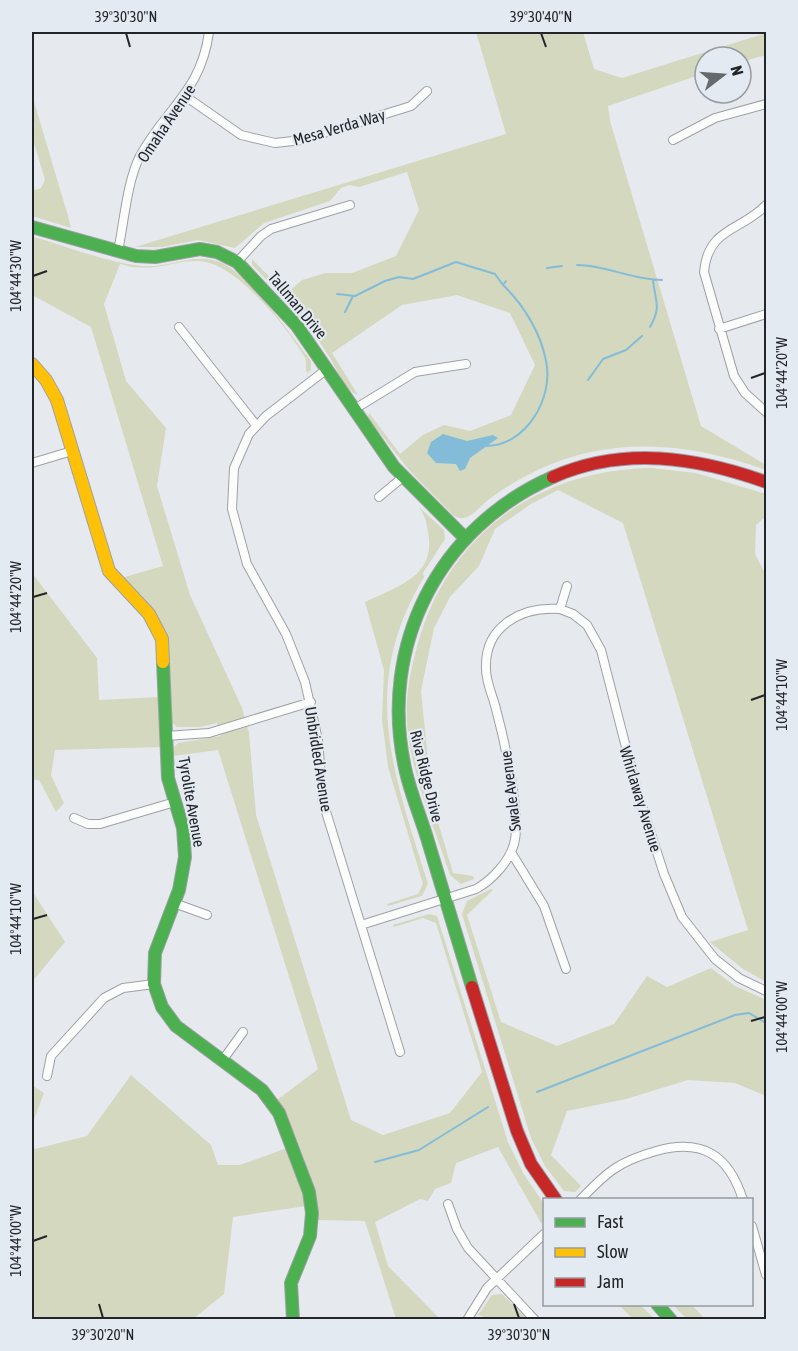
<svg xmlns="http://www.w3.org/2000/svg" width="798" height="1351" font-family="'Asap Condensed',sans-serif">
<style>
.green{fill:#d3d8bf}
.water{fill:#83bcd9}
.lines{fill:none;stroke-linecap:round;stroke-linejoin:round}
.stream{stroke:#83bcd9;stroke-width:2}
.street-casing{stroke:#9ea1a4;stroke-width:10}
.fast-casing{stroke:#9ea1a4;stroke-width:14}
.slow-casing{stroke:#9ea1a4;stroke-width:14}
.jam-casing{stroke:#9ea1a4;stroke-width:14}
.street{stroke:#fbfcfc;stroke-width:8}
.fast{stroke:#4caf50;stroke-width:12}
.slow{stroke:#ffc107;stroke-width:12}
.jam{stroke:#c62828;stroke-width:12}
.ticks{fill:none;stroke:#232528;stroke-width:2}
.labels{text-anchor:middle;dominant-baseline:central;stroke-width:4.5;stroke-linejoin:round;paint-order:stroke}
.street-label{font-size:16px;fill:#232528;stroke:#e3eaf1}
.neatline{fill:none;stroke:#232528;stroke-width:2}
.ticks-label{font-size:15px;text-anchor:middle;fill:#232528}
</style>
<rect width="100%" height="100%" fill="#e6eaee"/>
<path class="green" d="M476 32H583L594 69 622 78 766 33V55L741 62V57H705V73L608 106 610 121 701 426 766 465V470C691 443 614 435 540 469 523 477 507 486 492 497 484 502 476 513 467 517 462 519 459 518 454 516L409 470 368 418 369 413 400 454 423 435 444 425 470 431 511 415 535 365 510 313 457 295 402 305 332 353 358 395C345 391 337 369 330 358 309 323 281 294 252 265V259L286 294 302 280 326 273H352L396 256 419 210 407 172 359 187 350 185 341 188 330 201 264 223 235 248 198 240 162 247H135L506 134Z
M32 95 68 216 71 228 32 216V191L41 188 45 180 32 136 34 125Z
M34 237C69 247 105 262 141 266 169 269 194 251 222 263 250 276 292 336 311 361V370L307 373C304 367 308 361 304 356 286 326 234 260 197 261 168 261 153 274 120 264L104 304 126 381 166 428 157 486 190 595 242 708 249 733 256 815 351 1120 383 1135 450 1113 482 1072 436 923 423 918 394 927 393 925 429 914 437 916 508 1142 523 1173 544 1204V1221L541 1223 498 1147 456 1163 451 1183 435 1189 428 1201 420 1199 375 1222 388 1266 440 1319H396L365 1221 318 1220C316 1183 296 1132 277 1100L318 1069 218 750 173 756V748L178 743 221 736 217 723 200 727H177L172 722 166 635 155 613 121 578 163 566 91 327 32 295V240Z
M651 468 696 473 766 494V516L756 525 755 554 766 575V982L743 969 710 942 748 930 623 523 558 490 531 504 495 529 479 566 450 597 434 628 421 691 427 750V785L453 873 473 876 474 879 461 884 450 875C434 826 411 774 407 723 405 693 412 662 421 633 455 530 541 470 651 468Z
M419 507 444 530 445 539 423 573 424 577C358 687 394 774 428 884L422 896 388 906 387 904 418 894 423 884 388 767 382 719 384 670 365 602C395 587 433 578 429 538 427 525 426 517 419 507Z
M32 573 97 658 99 700 159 697 161 747 55 750 51 775 64 803 56 812 39 780H32Z
M491 889 493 890 467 915 501 1022 557 1046 614 1024 647 976 667 987 711 968 735 986 766 1000V1096L735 1083 688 1080 626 1099 567 1111 551 1155 581 1186 575 1192 564 1191 545 1166 531 1138 462 914 467 901Z
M32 891 65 942 32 982Z
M131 1075 211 1145 218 1165H240L287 1148 306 1206 233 1217 224 1294 193 1319H32V1142L35 1149 87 1136Z
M33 1086 44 1093 32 1125V1089Z
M502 1294 527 1319H491L478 1315 492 1295Z
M619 1305H640L655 1319H633Z
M673 1305H692L705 1319H687Z"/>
<path class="water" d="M443 434 467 441 493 435 498 438 470 458 465 469 460 471 456 464 436 463 427 453 431 442Z"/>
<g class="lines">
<path class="stream" d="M577 265C607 265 631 280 662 280
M547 268 562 266
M337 294 355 296 385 281 399 277 413 279 456 262 495 274 503 285
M345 312 353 296
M650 327C662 306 655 302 653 280
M588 380 603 359 626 350 642 336
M486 446C526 446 554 398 546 361 541 333 523 304 503 285L506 281
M537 1092 735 1015 749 1013 766 1023
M375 1162 419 1150 488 1107"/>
<g class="street-casing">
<path id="street" d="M185 96 241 135 275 143 302 140 411 106 427 91
M673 140 715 118 766 104
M766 205C742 231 708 227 704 272L734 376 745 393 766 412
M118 251C124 223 127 181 140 156 166 108 201 92 209 32
M237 262 261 236 271 229 350 205
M179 327 256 425
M719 329 766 314
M327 369 266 416 249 434 234 468 232 509 247 564 286 634 305 682 318 740 323 802 400 1052
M353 410 415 372 466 364
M32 463 72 451
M379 497 403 477
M567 586 560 609 573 614 587 625 601 650 637 790 664 874 682 917 715 959 739 978 766 991
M166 736 209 733 311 702
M74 818 88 824H100L175 802
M511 852 544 906 566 969
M174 903 207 915
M361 925 476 889C492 880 509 862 514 844 522 816 504 739 496 709 493 696 486 683 486 669 484 626 522 606 560 609
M222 1061 243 1032
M47 1076 51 1056 104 998 123 988 154 984
M580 1200C591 1189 602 1177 614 1169 627 1160 642 1155 656 1151 702 1138 729 1155 743 1200
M448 1204 457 1229 468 1248 535 1320
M752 1226 766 1275
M467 1320 487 1288 544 1234"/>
</g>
<g class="fast-casing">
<path id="fast" d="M32 227 136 256 155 257 200 249 217 252 237 262 297 326 394 467 464 537
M163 662 168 778 183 828 185 857 179 890 155 953 154 984 162 1007 176 1026 262 1090 279 1113 309 1192 312 1213 310 1236 291 1283 293 1320
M472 987C457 937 442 888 427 838 420 815 410 792 405 768 378 646 439 527 553 477
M657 1304 671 1320"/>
</g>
<g class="slow-casing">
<path id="slow" d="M32 364 46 380 57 400 109 571 149 614 162 639 163 662"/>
</g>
<g class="jam-casing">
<path id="jam" d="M553 477C624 446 696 457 766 482
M472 987 517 1131 531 1164 556 1200"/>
</g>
<use href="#street" class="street"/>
<use href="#fast" class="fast"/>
<use href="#slow" class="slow"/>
<use href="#jam" class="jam"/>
</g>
<path class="ticks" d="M126 33 130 47M541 33 546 47M33 276 47 271M751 378 765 373M33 597 47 593M751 700 765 695M33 919 47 915M751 1021 765 1017M33 1241 47 1236M99 1304 103 1318M514 1304 519 1318"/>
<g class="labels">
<g class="street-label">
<text transform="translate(166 123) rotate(-56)">Omaha Avenue</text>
<text transform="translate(339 127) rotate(-16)">Mesa Verda Way</text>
<text transform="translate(298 305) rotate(50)">Tallman Drive</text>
<text transform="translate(319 759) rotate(81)">Unbridled Avenue</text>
<text transform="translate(427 776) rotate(76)">Riva Ridge Drive</text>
<text transform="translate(510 791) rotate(-97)">Swale Avenue</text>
<text transform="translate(641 799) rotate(73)">Whirlaway Avenue</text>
<text transform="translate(192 802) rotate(80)">Tyrolite Avenue</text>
</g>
</g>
<rect width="798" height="1351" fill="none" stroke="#e3eaf1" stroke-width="66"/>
<rect x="543" y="1198" width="210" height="108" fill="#e3eaf1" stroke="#969ba1" stroke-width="1.5"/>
<rect x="555" y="1218" width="30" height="9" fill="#4caf50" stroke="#969ba1" stroke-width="1.5"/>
<text x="597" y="1228" font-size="18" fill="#232528">Fast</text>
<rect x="555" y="1248" width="30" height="9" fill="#ffc107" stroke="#969ba1" stroke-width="1.5"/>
<text x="597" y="1258" font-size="18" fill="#232528">Slow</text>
<rect x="555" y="1278" width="30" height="9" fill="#c62828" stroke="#969ba1" stroke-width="1.5"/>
<text x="597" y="1288" font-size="18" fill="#232528">Jam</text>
<g transform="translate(723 75) rotate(73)"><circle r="28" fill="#e3eaf1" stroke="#969ba1" stroke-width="1.5"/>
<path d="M0-4.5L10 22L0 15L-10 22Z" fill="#676a6d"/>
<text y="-9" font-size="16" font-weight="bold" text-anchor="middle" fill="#232528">N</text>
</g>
<rect x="33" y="33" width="732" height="1285" class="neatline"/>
<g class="ticks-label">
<text x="126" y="22">39°30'30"N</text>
<text x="541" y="22">39°30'40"N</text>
<text transform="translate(16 276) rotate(-90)" y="5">104°44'30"W</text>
<text transform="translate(782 373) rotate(-90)" y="5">104°44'20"W</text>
<text transform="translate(16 597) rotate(-90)" y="5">104°44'20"W</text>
<text transform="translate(782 695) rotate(-90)" y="5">104°44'10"W</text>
<text transform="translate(16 919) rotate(-90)" y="5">104°44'10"W</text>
<text transform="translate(782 1017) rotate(-90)" y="5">104°44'00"W</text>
<text transform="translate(16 1241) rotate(-90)" y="5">104°44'00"W</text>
<text x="103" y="1340">39°30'20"N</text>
<text x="519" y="1340">39°30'30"N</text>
</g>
</svg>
